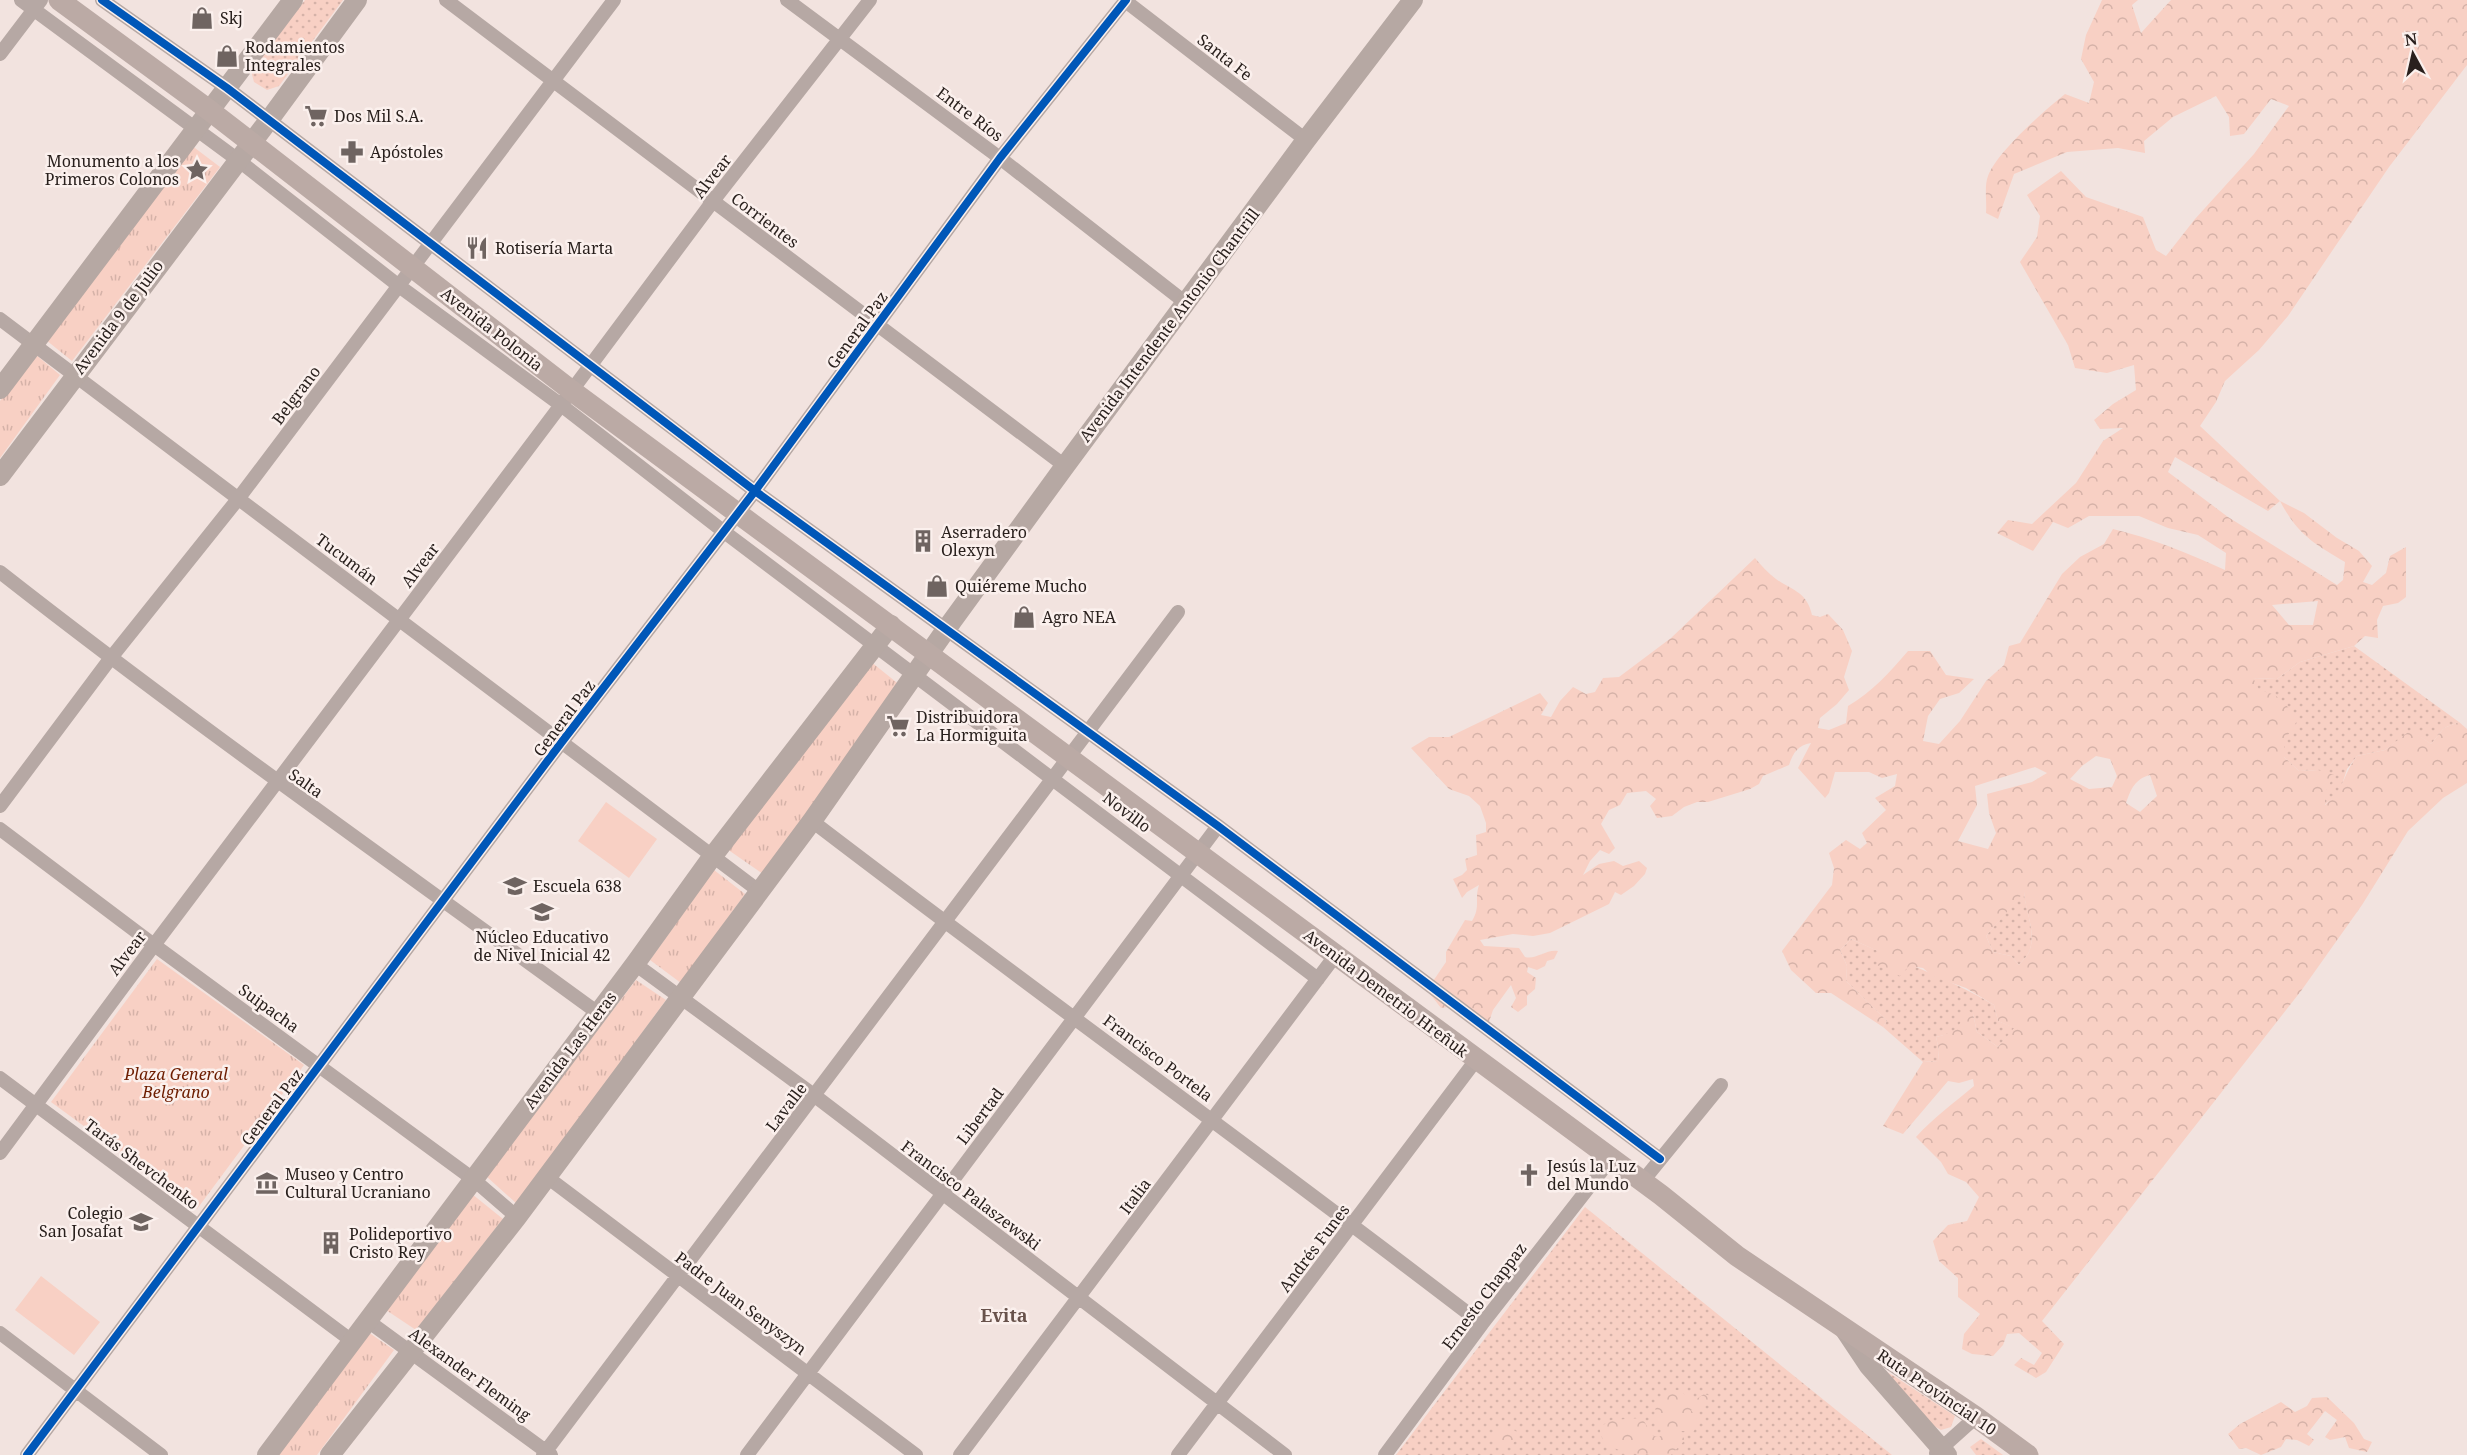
<svg xmlns="http://www.w3.org/2000/svg" width="2467" height="1455" font-family="'Noto Serif',serif">
<style>
.grass{fill:url(#grass-dots)}
.forest{fill:url(#forest-crowns);fill-rule:evenodd}
.park{fill:url(#park-tufts)}
.pitch{fill:#f8d0c4}
.lines{fill:none;stroke-linecap:round;stroke-linejoin:round}
.street{stroke:#b6a8a4;stroke-width:14}
.secondary{stroke:#b6a8a3;stroke-width:20}
.primary{stroke:#bbaaa5;stroke-width:21}
.cycleway-casing{stroke:#fbf0ed;stroke-width:11}
.cycleway{stroke:#0057b8;stroke-width:8}
.labels{text-anchor:middle;dominant-baseline:central;stroke-width:5;stroke-linejoin:round;paint-order:stroke}
.poi-label{font-size:16px;fill:#29201d;stroke:#fbf0ed;text-anchor:start}
.street-label{font-size:16px;fill:#29201d;stroke:#fbf0ed}
.park-label{font-size:16px;font-style:italic;fill:#6d1d00;stroke:#fbf0ed}
.neighbourhood-label{font-size:18px;font-weight:bold;fill:#68524b;stroke:#fbf0ed}
</style>
<defs>
<pattern id="grass-dots" width="8" height="8" patternUnits="userSpaceOnUse" patternTransform="scale(1.5)"><rect width="8" height="8" fill="#f8d0c4"/><path d="M2 2h.1M6 6h.1" fill="none" stroke="#d5b2a8" stroke-width="1.8" stroke-linecap="round"/></pattern>
<pattern id="forest-crowns" width="20" height="18" patternUnits="userSpaceOnUse" patternTransform="scale(1.5)"><rect width="20" height="18" fill="#f8d0c4"/><path d="M2 6a3 3 0 1 1 6 0M12 15a3 3 0 1 1 6 0" fill="none" stroke="#d5b2a8"/></pattern>
<pattern id="park-tufts" width="24" height="20" patternUnits="userSpaceOnUse" patternTransform="scale(1.5)"><rect width="24" height="20" fill="#f8d0c4"/><path d="M3 7l-1-3M5 7V3M7 7l1-3M15 17l-1-3M17 17v-4M19 17l1-3" fill="none" stroke="#d5b2a8"/></pattern>
</defs>
<rect width="100%" height="100%" fill="#f2e3df"/>
<path class="grass" d="M305 0H343L279 86 267 90 254 82 251 71Z
M2354 646 2459 722 2444 728 2431 744 2411 731 2385 750 2357 756 2347 769 2339 794 2324 805 2325 793 2318 770 2299 771 2284 757V741L2252 678 2277 679 2300 662Z
M2024 891C2025 909 2036 932 2030 949 2029 955 2023 960 2019 965L2011 956 1993 952 1986 936Z
M1851 939C1899 961 1949 978 1994 1005L1998 1021 2015 1028 1998 1047 1977 1032 1973 1014 1952 1033 1936 1037 1939 1050 1938 1061 1923 1062 1883 1027 1887 1021 1846 981 1847 966 1840 950Z
M1585 1207 1892 1455H1396Z
M1876 1366 1894 1376 1955 1416 1951 1427 1941 1430 1934 1426Z
M1981 1439 2003 1455H1976L1970 1447Z"/>
<path class="forest" d="M2102 0H2138L2132 5 2141 33 2171 0H2467V65L2389 167 2288 316 2259 350 2225 381 2216 402 2200 426 2280 501 2304 513 2337 538 2359 551 2372 566 2363 582 2372 585 2386 573 2390 556 2406 547V597L2398 603 2383 606 2377 620 2378 638 2365 636 2354 646 2300 662 2277 679 2253 678 2259 690C2281 695 2285 702 2297 721L2284 741V757L2299 771 2318 770 2334 775 2325 793V805C2345 789 2342 776 2357 756L2385 750 2411 730 2431 744 2444 728 2459 722 2467 729V783L2443 798 2408 831 2362 905 2301 991 2042 1321 2064 1344 2046 1372 2036 1378 2014 1365 2021 1358 2034 1365 2042 1353 2019 1333 2007 1334 2003 1345 1993 1356 1972 1354 1962 1349 1964 1334 1980 1314 1958 1297V1278L1939 1261 1933 1241 1948 1225 1967 1221 1979 1197 1966 1182 1948 1174 1941 1162 1916 1137C1933 1118 1954 1103 1974 1086L1973 1079 1959 1083 1948 1081 1903 1134 1883 1126 1923 1062 1938 1061 1939 1050 1936 1037C1957 1032 1960 1028 1965 1008L1973 1014 1977 1032 1998 1047 2014 1028 1998 1021 1994 1005 1966 988 1932 976 1923 968 1909 966 1900 976 1877 965 1880 952 1851 939 1840 950 1847 966 1846 981 1887 1021 1883 1027 1831 993H1816L1791 970 1782 951 1832 885 1834 868 1829 853 1846 840 1860 849 1867 843 1862 833 1886 810 1875 798 1895 786 1897 774 1882 778 1869 772H1835L1829 793 1825 798 1798 768 1811 743C1798 745 1793 753 1789 765L1763 776 1759 784 1750 789 1708 802H1697L1684 807 1672 816 1657 818 1650 806 1656 799 1646 791 1627 793 1620 805 1609 810 1601 824 1615 848 1609 854 1600 850 1590 861 1583 875 1599 864 1614 861 1623 866 1639 861 1647 868 1645 874 1634 886 1621 895 1615 892 1609 904 1550 933 1533 936 1513 934 1480 940 1484 946 1519 948 1525 957C1536 960 1546 949 1558 951L1554 959 1547 961 1545 966 1537 970 1528 967 1527 972 1536 978 1535 989 1527 996V1005L1518 1012 1511 1007 1516 998 1511 985 1493 1010 1488 1025 1455 1006 1441 1008 1427 990 1446 962V952L1465 920 1472 921C1481 906 1474 900 1479 885L1467 892 1462 898 1453 879 1462 875 1467 870 1465 859 1477 855 1476 835 1486 832V823L1480 806 1469 796 1449 789 1411 748 1429 737H1449L1540 693 1548 703 1541 715 1551 717 1560 701 1573 687 1586 694 1595 692 1603 678 1619 677 1671 638 1755 558C1761 565 1768 573 1776 579 1793 591 1807 592 1812 615L1820 617 1828 614 1843 630 1852 651 1844 677 1849 690 1837 704 1820 718 1818 728 1829 730 1846 723 1848 706C1872 692 1890 672 1908 651H1930L1946 675 1974 679 1959 693 1940 699 1928 716 1923 741 1939 744 1960 721 1986 681 2004 665 2009 646 2020 643 2062 574 2080 557 2104 544 2113 529C2151 538 2188 553 2225 570L2226 553 2198 535 2168 528 2139 516H2089L2068 528 2053 522 2033 551 1997 533 2008 520 2032 524 2076 483 2103 441 2123 428 2100 429 2094 420 2113 404 2136 390 2134 365 2107 373 2075 368 2068 345 2020 262 2037 237 2040 216 2027 195 2061 171 2086 197 2143 217 2156 250 2166 256 2195 219 2254 154 2289 106 2271 99 2244 134 2230 136 2229 117 2216 96 2173 117 2144 141 2145 153 2118 148 2067 152 2014 174 1998 219 1986 213C1987 202 1984 186 1988 176 1998 151 2044 111 2065 94L2089 103 2094 82 2081 59 2086 35ZM2175 457 2268 511 2280 501C2298 535 2313 543 2345 562L2343 580 2337 585 2228 517 2168 472ZM2318 601 2313 625H2289L2272 605ZM2096 756 2110 759 2117 776 2112 787 2089 789 2070 779 2082 766ZM2035 767 2047 773 2032 782 1987 794 1989 813 1996 833 1988 849 1958 841 1977 805 1975 786ZM2150 775 2157 796 2140 812 2126 803C2131 789 2135 779 2150 775ZM2024 892C2025 910 2036 931 2030 949 2029 955 2023 960 2019 965L2011 956 1993 952 1986 936Z
M1677 1390 1695 1400 1704 1394 1711 1396 1710 1403 1700 1409 1691 1410 1698 1420 1694 1431H1679L1685 1440 1671 1455C1644 1455 1598 1455 1600 1427L1611 1420 1642 1418 1653 1436 1659 1437 1665 1433 1655 1424C1654 1402 1657 1399 1677 1390Z
M2327 1397 2354 1423 2364 1439 2372 1442 2367 1452 2349 1448 2345 1437 2330 1440 2325 1437 2337 1420 2325 1411 2307 1434 2314 1440 2309 1446 2297 1440 2286 1439 2281 1447 2261 1455 2246 1448 2239 1449 2228 1434 2240 1424 2281 1402 2295 1412 2307 1406 2312 1398Z
M1505 1425 1517 1432V1440L1507 1447 1498 1448 1492 1440V1436Z"/>
<path class="park" d="M191 145 220 167 72 361 46 340Z
M35 354 60 375 0 458V401Z
M870 661 901 686 763 874 727 849Z
M714 870 745 894 681 983 650 960Z
M157 959 304 1065 197 1209 51 1102Z
M636 980 666 1000 517 1204 486 1176Z
M472 1194 503 1219 416 1330 386 1310Z
M368 1332 394 1350 317 1455H277Z"/>
<path class="pitch" d="M606 802 657 839 629 878 578 841Z
M41 1276 100 1322 74 1355 15 1310Z"/>
<g class="lines">
<path class="street" d="M21 0 238 160 399 286 561 405 723 531 1318 979
M102 0 227 88 755 491 1218 826 1660 1159
M446 0 1065 466
M787 0 1000 158 1186 303
M1124 0 1306 140
M0 54 41 0
M0 319 759 891
M0 572C195 725 398 867 598 1013
M0 806 110 659 238 499 614 0
M812 821C1034 991 1261 1154 1482 1324
M0 829 154 945 473 1179 517 1217
M635 964 815 1096 1285 1455
M0 1078 352 1341
M0 1153 154 945 561 405 713 201 870 0
M547 1177 916 1455
M1642 1182 1721 1085
M368 1321 551 1455
M0 1333 161 1455
M1936 1453 1976 1417
M27 1455 561 743 755 491 1000 158 1126 0
M543 1455 1178 612
M747 1455 1218 826
M960 1455 1335 956
M1178 1455 1476 1060
M1385 1455 1482 1324 1611 1159"/>
<path class="secondary" d="M0 389 293 0
M0 476 269 120 357 0
M1845 1330 1869 1366 1947 1455
M267 1455 635 964 712 857 891 625
M330 1455 517 1217 812 821 947 628 1065 466 1306 140 1413 0"/>
<path class="primary" d="M59 0 209 110 572 391 1661 1195 1737 1256 1976 1417 2028 1455"/>
<g class="cycleway-casing">
<path id="cycleway" d="M102 0 227 88 755 491 1218 826 1660 1159
M27 1455 561 743 755 491 1000 158 1126 0"/>
</g>
<use href="#cycleway" class="cycleway"/>
</g>
<defs>
<g id="shop-bare" transform="scale(1.8)"><path d="M-5-2.5h2.3a2.7 3.5 0 0 1 5.4 0H5L5.5 6h-11ZM-1.5-2.5h3a1.5 2.3 0 0 0-3 0Z" fill="#6f6461" stroke="#fbf0ed" stroke-width="2.5" paint-order="stroke"/></g>
<g id="supermarket-bare" transform="scale(1.8)"><path d="M-6-5.5h2.5l.6 2H6L4.5 2H-2.5L-4.4-4H-6ZM-1.5 3.2a1.3 1.3 0 1 0 .1 0ZM3 3.2a1.3 1.3 0 1 0 .1 0Z" fill="#6f6461" stroke="#fbf0ed" stroke-width="2.5" paint-order="stroke"/></g>
<g id="pharmacy-bare" transform="scale(1.8)"><path d="M-2-6h4v4h4v4h-4v4h-4v-4h-4v-4h4Z" fill="#6f6461" stroke="#fbf0ed" stroke-width="2.5" paint-order="stroke"/></g>
<g id="sight-bare" transform="scale(1.8)"><path d="M0-6L1.8-2.2L6-1.7L2.9 1.2L3.7 5.4L0 3.3L-3.7 5.4L-2.9 1.2L-6-1.7L-1.8-2.2Z" fill="#6f6461" stroke="#fbf0ed" stroke-width="2.5" paint-order="stroke"/></g>
<g id="restaurant-bare" transform="scale(1.8)"><path d="M-5-6h1v4h1v-4h1v4h1v-4h1v5L-1.5 .5V6h-2V.5L-5-1ZM5-6V6H3V1.5H1.5Q1.5-4 5-6Z" fill="#6f6461" stroke="#fbf0ed" stroke-width="2.5" paint-order="stroke"/></g>
<g id="building-bare" transform="scale(1.8)"><path d="M-4-6H4V6H1V3H-1V6H-4ZM-2.5-4.3h1.7v1.8h-1.7ZM.8-4.3h1.7v1.8H.8ZM-2.5-1h1.7V.8h-1.7ZM.8-1h1.7V.8H.8Z" fill="#6f6461" stroke="#fbf0ed" stroke-width="2.5" paint-order="stroke"/></g>
<g id="school-bare" transform="scale(1.8)"><path d="M0-5L7-2L0 1L-7-2ZM-4 1L0 2.5L4 1V4Q0 6-4 4Z" fill="#6f6461" stroke="#fbf0ed" stroke-width="2.5" paint-order="stroke"/></g>
<g id="church-bare" transform="scale(1.8)"><path d="M-1.2-6h2.4v3.5h3.3v2.4h-3.3V6h-2.4V-.1h-3.3v-2.4h3.3Z" fill="#6f6461" stroke="#fbf0ed" stroke-width="2.5" paint-order="stroke"/></g>
<g id="museum-bare" transform="scale(1.8)"><path d="M0-6L6-3V-2H-6V-3ZM-5-1h2V3h-2ZM-1-1h2V3h-2ZM3-1h2V3H3ZM-6 4H6V6H-6Z" fill="#6f6461" stroke="#fbf0ed" stroke-width="2.5" paint-order="stroke"/></g>
</defs>
<g fill-rule="evenodd">
<use href="#shop-bare" x="202" y="18"/>
<use href="#shop-bare" x="227" y="56"/>
<use href="#supermarket-bare" x="316" y="116"/>
<use href="#pharmacy-bare" x="352" y="152"/>
<use href="#sight-bare" x="197" y="170"/>
<use href="#restaurant-bare" x="477" y="248"/>
<use href="#building-bare" x="923" y="541"/>
<use href="#shop-bare" x="937" y="586"/>
<use href="#shop-bare" x="1024" y="617"/>
<use href="#supermarket-bare" x="898" y="726"/>
<use href="#school-bare" x="515" y="886"/>
<use href="#school-bare" x="542" y="912"/>
<use href="#church-bare" x="1529" y="1175"/>
<use href="#museum-bare" x="267" y="1183"/>
<use href="#school-bare" x="141" y="1222"/>
<use href="#building-bare" x="331" y="1243"/>
</g>
<g class="labels">
<g class="poi-label">
<text x="220" y="18">Skj</text>
<text x="245" y="47">Rodamientos<tspan x="245" dy="18">Integrales</tspan></text>
<text x="334" y="116">Dos Mil S.A.</text>
<text x="370" y="152">Apóstoles</text>
<text x="179" y="161" text-anchor="end">Monumento a los<tspan x="179" dy="18">Primeros Colonos</tspan></text>
<text x="495" y="248">Rotisería Marta</text>
<text x="941" y="532">Aserradero<tspan x="941" dy="18">Olexyn</tspan></text>
<text x="955" y="586">Quiéreme Mucho</text>
<text x="1042" y="617">Agro NEA</text>
<text x="916" y="717">Distribuidora<tspan x="916" dy="18">La Hormiguita</tspan></text>
<text x="533" y="886">Escuela 638</text>
<text x="542" y="937" text-anchor="middle">Núcleo Educativo<tspan x="542" dy="18">de Nivel Inicial 42</tspan></text>
<text x="1547" y="1166">Jesús la Luz<tspan x="1547" dy="18">del Mundo</tspan></text>
<text x="285" y="1174">Museo y Centro<tspan x="285" dy="18">Cultural Ucraniano</tspan></text>
<text x="123" y="1213" text-anchor="end">Colegio<tspan x="123" dy="18">San Josafat</tspan></text>
<text x="349" y="1234">Polideportivo<tspan x="349" dy="18">Cristo Rey</tspan></text>
</g>
<g class="street-label">
<text transform="translate(1225 57) rotate(38)">Santa Fe</text>
<text transform="translate(970 114) rotate(37)">Entre Ríos</text>
<text transform="translate(712 176) rotate(-52)">Alvear</text>
<text transform="translate(765 220) rotate(37)">Corrientes</text>
<text transform="translate(118 317) rotate(-53)">Avenida 9 de Julio</text>
<text transform="translate(1169 325) rotate(-53)">Avenida Intendente Antonio Chantrill</text>
<text transform="translate(492 329) rotate(38)">Avenida Polonia</text>
<text transform="translate(857 330) rotate(-54)">General Paz</text>
<text transform="translate(296 395) rotate(-53)">Belgrano</text>
<text transform="translate(347 559) rotate(37)">Tucumán</text>
<text transform="translate(420 565) rotate(-53)">Alvear</text>
<text transform="translate(564 718) rotate(-53)">General Paz</text>
<text transform="translate(306 783) rotate(35)">Salta</text>
<text transform="translate(1127 812) rotate(37)">Novillo</text>
<text transform="translate(127 953) rotate(-53)">Alvear</text>
<text transform="translate(1386 993) rotate(37)">Avenida Demetrio Hreñuk</text>
<text transform="translate(269 1008) rotate(36)">Suipacha</text>
<text transform="translate(570 1050) rotate(-53)">Avenida Las Heras</text>
<text transform="translate(1158 1058) rotate(37)">Francisco Portela</text>
<text transform="translate(272 1107) rotate(-53)">General Paz</text>
<text transform="translate(786 1107) rotate(-53)">Lavalle</text>
<text transform="translate(980 1116) rotate(-53)">Libertad</text>
<text transform="translate(142 1164) rotate(37)">Tarás Shevchenko</text>
<text transform="translate(971 1195) rotate(37)">Francisco Palaszewski</text>
<text transform="translate(1135 1196) rotate(-53)">Italia</text>
<text transform="translate(1314 1248) rotate(-53)">Andrés Funes</text>
<text transform="translate(1484 1296) rotate(-53)">Ernesto Chappaz</text>
<text transform="translate(741 1303) rotate(37)">Padre Juan Senyszyn</text>
<text transform="translate(470 1374) rotate(36)">Alexander Fleming</text>
<text transform="translate(1937 1392) rotate(34)">Ruta Provincial 10</text>
</g>
<g class="park-label">
<text x="176" y="1074">Plaza General<tspan x="176" dy="18">Belgrano</tspan></text>
</g>
<g class="neighbourhood-label">
<text x="1004" y="1315">Evita</text>
</g>
</g>
<g transform="translate(2413 54) rotate(352)" stroke="#fbf0ed" stroke-width="4.5" paint-order="stroke">
<path d="M0-4.5L10 22L0 15L-10 22Z" fill="#29201d"/>
<text y="-9" font-size="16" font-weight="bold" text-anchor="middle" fill="#29201d">N</text>
</g>
</svg>
